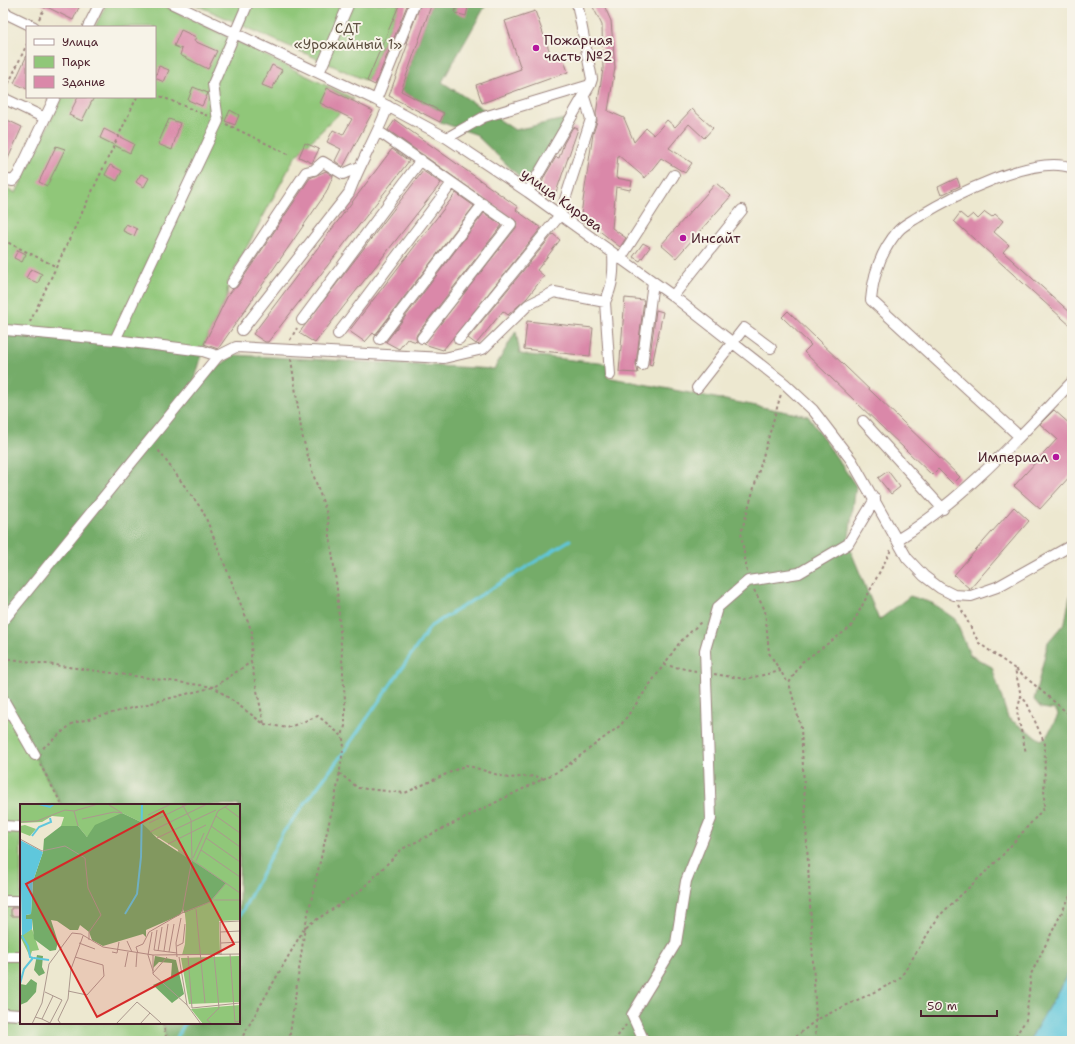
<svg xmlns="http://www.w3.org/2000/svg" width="1075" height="1044" font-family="'Shantell Sans',sans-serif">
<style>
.green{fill:#90c779;stroke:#6d7352}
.forest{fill:#74ac69;stroke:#5f664a}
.water{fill:#5fc7dc;stroke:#547384}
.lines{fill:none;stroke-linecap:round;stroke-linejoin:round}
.stream{stroke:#5fc7dc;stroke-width:3}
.building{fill:#da88a9}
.minor-casing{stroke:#9c847e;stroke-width:12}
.path{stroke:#9c847e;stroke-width:2;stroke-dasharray:3 3;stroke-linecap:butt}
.minor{stroke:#fff;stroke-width:10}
.poi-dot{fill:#b5179e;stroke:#f7f3e8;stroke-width:1.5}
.labels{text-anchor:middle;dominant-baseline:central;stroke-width:4;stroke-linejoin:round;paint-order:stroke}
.park-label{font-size:14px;fill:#5f5142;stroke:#f7f3e8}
.poi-label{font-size:14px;fill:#4a1f2b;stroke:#f7f3e8;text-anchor:start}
.street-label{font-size:14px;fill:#4a1f2b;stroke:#f7f3e8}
.inset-river{fill:none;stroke:#5fc7dc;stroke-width:2}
.inset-road{fill:none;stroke:#ac988e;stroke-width:1}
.view{fill:#d62828;fill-opacity:0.15;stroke:#d62828;stroke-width:2}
.inset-edge{fill:none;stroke:#4a1f2b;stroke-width:2}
</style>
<rect width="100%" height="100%" fill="#f7f3e8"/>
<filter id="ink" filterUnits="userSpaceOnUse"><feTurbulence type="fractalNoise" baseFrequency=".025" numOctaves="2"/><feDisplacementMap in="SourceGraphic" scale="8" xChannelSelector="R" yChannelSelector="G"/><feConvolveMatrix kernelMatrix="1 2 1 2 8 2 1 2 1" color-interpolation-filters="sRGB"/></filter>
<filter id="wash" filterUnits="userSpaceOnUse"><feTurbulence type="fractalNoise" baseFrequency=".012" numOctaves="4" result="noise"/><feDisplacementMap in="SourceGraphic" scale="16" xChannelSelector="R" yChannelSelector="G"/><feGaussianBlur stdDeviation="0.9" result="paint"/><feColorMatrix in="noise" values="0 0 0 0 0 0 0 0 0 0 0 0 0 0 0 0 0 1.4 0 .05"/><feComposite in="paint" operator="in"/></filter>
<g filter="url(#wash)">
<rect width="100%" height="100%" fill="#ede8d0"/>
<path class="green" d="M107 3H158L354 99 295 157 228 282 227 297 204 344 203 351 3 332V187L16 193 62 97H155V27H95Z
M192 3H400L367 81Z
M3 699 62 805H21V1023H163L167 1041H3Z"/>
<path class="forest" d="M432 3H487L442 82 515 130 569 118 525 182 475 134 440 122 444 113 401 91Z
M516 331 520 354 608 364 607 377 808 416 856 486 848 544 879 620 910 596 932 603 955 619 970 655 992 667 1008 718 1041 740 1047 736 1058 715 1056 710 1041 708 1034 700 1048 642 1065 622 1072 586V967L1029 1041H167L163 1023H239V805H62L3 699V332L203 351 193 386 234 355 494 369Z"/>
<path class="water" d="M1072 967V1041H1029Z"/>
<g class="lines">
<path class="stream" d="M239 918 282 834 341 756 431 626 570 540
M175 1041 185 1023"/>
</g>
<g id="blocks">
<path class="building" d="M39 3H81L73 20Z
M400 3H408L375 85 367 81Z
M421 3H432L401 91 444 113 440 122 389 96 408 43H406Z
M457 3H469L466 16 455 13Z
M591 3H603L611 21 615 68 608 111 624 118 634 142 646 128 654 135 667 120 675 127 692 109 713 128 704 138 689 124 669 148 692 163 685 173 661 158 645 178 618 155 616 178 632 181 630 190 616 187 612 228 626 238 620 247 592 225 580 221 593 134 597 121 596 114 603 69 602 25Z
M535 11 552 58 562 54 568 72 482 103 476 85 521 69 505 21Z
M181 30 196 37 194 41 217 51 208 69 180 55 182 49 174 46Z
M27 55V89L14 83Z
M272 65 282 70 272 89 262 85Z
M159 66 169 70 164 82 155 78Z
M193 87 208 93 202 106 188 100Z
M327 88 373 111 343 167 335 161 341 149 327 142 333 130 343 135 352 119 320 103Z
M78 97H94L82 121 69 115Z
M230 110 239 115 235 125 225 121Z
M3 118 22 127 3 170Z
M169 119 180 123 172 150 158 144Z
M395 120 518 207 516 210 541 228 443 350 424 344 516 228 517 222 388 130Z
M573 127 578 129 554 198 543 195 539 192 544 177 556 157 559 158 564 143Z
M104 129 134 144 130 153 100 138Z
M305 143 319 149 312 163 299 157Z
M56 146 65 149 47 186 39 182Z
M392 149 409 161 268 342H265L253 334Z
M110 165 122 171 117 181 105 175Z
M326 171 333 176 326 193 218 349 204 344 227 297 233 289 237 287 310 178Z
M423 171 441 183 315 343 299 333Z
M141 174 149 178 144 187 136 182Z
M957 178 960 186 941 195 938 187Z
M716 183 731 196 676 258 661 245Z
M456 193 474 206 375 335 373 333 365 342 349 331Z
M985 212 992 217 995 214 1003 221 994 232 1009 245 1003 252 1072 314V327L954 221 960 213 967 219 973 214 978 219Z
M484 213 502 225 417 334 416 337 417 342 407 339 399 349 386 342Z
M126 224 137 229 134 236 123 231Z
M553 234 560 240 537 270 544 276 527 298 508 315 503 311 476 344 468 338Z
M643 243 650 247 640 261 633 257Z
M18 250 26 254 22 262 14 258Z
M31 269 42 274 38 283 26 278Z
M625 298 644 300 636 364 638 373 619 372Z
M656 310 663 312 652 365 649 364Z
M788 311 960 477 953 484 938 469 932 475 804 352 811 345 782 317Z
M527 321 593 328 590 356 524 349Z
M1054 410 1072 426V474L1040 509 1014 486 1057 439 1040 424Z
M888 471 900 487 891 494 878 478Z
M1014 507 1029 521 970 589 954 575Z
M11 908H21V916H11Z"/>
</g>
</g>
<g filter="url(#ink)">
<use href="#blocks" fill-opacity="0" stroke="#9c847e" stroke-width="1"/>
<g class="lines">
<g class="minor-casing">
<path id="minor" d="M171 3 376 100 447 138 528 192 673 296 784 383 813 410 852 461 907 558 924 576 940 588 954 595 971 596 997 587 1072 545
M3 12 34 27
M88 27 100 3
M319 73 349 3
M3 98 45 118
M376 100 415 3
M378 131 511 224 422 338
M447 138 484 117 590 85
M3 179 13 181 18 175 55 97
M528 192 590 85 592 79 577 3
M620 259 674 175
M232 283 306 172 314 170 323 162 343 174 359 167
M673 296 742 210
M605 302 610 375
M302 320 421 160
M242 330 349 193C360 163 377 136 388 106
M3 332 6 330 115 340 203 351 218 356
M338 334 452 183
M380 339 483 204
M459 339 560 215 591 119 584 97
M115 340 218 121 213 84 248 3
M642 365 653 282
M697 388 744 328 771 348
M863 421 943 509
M1019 436 871 300C873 274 881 251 898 231 903 225 912 221 918 217 951 197 1035 153 1072 168
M897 540C963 500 1018 438 1072 382
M3 621 218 356 236 347 444 358 483 349 528 305 554 292 605 302C613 285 614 272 613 254
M3 699 35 755
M3 826 21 827
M3 901H21
M3 957H21
M3 1014 21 1015
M644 1041 632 1015 676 943 686 881 711 819 705 650 717 608 748 581 799 573 848 544 875 499"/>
</g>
<path class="path" d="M39 19 47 3
M6 89 27 44
M155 94 208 116
M226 124 290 155
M3 240 57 267
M30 322 137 97
M290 340 297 328
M291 359 302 435 313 474 327 514 337 589 345 700V726L342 736
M747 572 741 533 781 394
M754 590 765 610 769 653 788 683
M959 605 979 643 1015 669 1021 696 1017 712 1026 753
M3 658 214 687 264 724 251 662
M664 665 696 671
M1016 669 1072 717
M714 674 745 679 781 671
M264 724 287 728 318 716 342 736 344 743 338 784 305 927 289 1041
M43 748 73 723 214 687 251 662 252 632 203 511 156 447
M40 764 62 805
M339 773 358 788 405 793 466 765 508 778 535 776 544 779
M163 1023 167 1041
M240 1041 305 927 359 892 402 849 561 770 621 725 680 642 702 621
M614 1041 626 1025
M791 1041 816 1020 801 728 789 683 802 662 851 627 891 550
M815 1041 816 1020 899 980 939 916 999 859 1044 808 1045 744 1027 703 1021 696
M1012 1041 1026 1020 1031 974 1072 892"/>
<use href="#minor" class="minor"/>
</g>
</g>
<g class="poi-dot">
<circle cx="536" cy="48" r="4"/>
<circle cx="683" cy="238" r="4"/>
<circle cx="1056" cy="457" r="4"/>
</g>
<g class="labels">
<g class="park-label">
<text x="348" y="28">СДТ<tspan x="348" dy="16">«Урожайный 1»</tspan></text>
</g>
<g class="poi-label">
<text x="544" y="40">Пожарная<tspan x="544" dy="16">часть №2</tspan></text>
<text x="691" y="238">Инсайт</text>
<text x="1048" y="457" text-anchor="end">Империал</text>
</g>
<g class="street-label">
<text transform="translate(562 200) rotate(36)">улица Кирова</text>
</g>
</g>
<g transform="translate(20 804)">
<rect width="220" height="220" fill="#ede8d0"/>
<path d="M0 0H220V116L199 117 200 150 162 151 165 140 166 120 158 46 130 28 121 18 102 9 67 33 58 22H41L44 13 32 12 22 18 0 19ZM5 21 16 25 10 32 0 28V22ZM12 125 19 146 12 147 10 153 0 132ZM220 152V198L169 200 161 154ZM220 201V220H183L171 205Z" fill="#90c779"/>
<path d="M102 9 121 18 137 34 206 79 190 98 164 109 163 105 160 111 126 126V133L123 130 83 142 72 136 69 128 60 121 58 126H50L37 117 31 116 38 138 36 146 30 147 14 135 12 115H6V111L11 110 13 77 23 48 24 35 41 22H58L67 33 75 21ZM17 151 23 152 22 163 25 169 19 172 14 166ZM135 152 156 156 164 190 152 199 133 181 151 173 152 159 139 158 133 164ZM11 175 17 179 16 188 7 198 0 201V180L6 181Z" fill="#74ac69"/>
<path d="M0 36 23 48 13 77 11 110 6 111V115H12V125L2 132Z" fill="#5fc7dc"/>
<path class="inset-river" d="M19 0 30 3 34 0M12 32 19 23 31 18 30 14M105 110 117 90 121 53 122 0M14 154 29 156M0 180 4 165 13 154 10 153 8 142 2 132"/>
<path class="inset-road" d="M205 3 220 14M54 7 58 22M128 11 151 0M196 12 220 29M62 15 94 8 102 9 89 1M0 18 17 17 45 6 54 7 78 0M129 19 168 0M191 22 220 43M130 28 187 0M137 34 196 6M186 34 220 58M0 35 22 47 45 42 65 54 68 84 81 111 69 128V136M148 40 186 21M158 46 220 89M181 46 220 73M173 54 184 29M176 57 198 7 210 0M193 96H220M176 105 185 199M162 109 190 98 206 79M137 126 134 146 157 149M132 128 128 151 133 167M200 128 220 127M107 137 112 148M59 139 75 145M201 139 220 138M157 142 163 139 165 120M138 147 142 123M144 147 148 120M92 148 97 149 99 138M149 148 154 120M118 149 116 143 123 140 129 128 162 109 172 55 171 16 162 0M210 150 215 218 220 217M133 151V170L167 201 181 220M201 151 200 118 220 117M168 152 172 204M157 153 156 139 161 114M159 153 167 201M105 163 108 148M116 163 117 149M133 169 147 153M48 187 67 191 84 172 83 161 55 153M172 204 220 199M15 213 22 215 33 192M22 215 30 219 42 196 25 188M12 220 22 199 29 160 52 129 61 130 83 143 133 151 220 150M41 220 38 216 48 195 51 165 63 132M96 220 117 198 130 209M120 220 130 209 141 219M192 220 187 216 199 204 194 151"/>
<path class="view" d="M143 7 214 140 77 213 6 80Z"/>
<rect width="220" height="220" class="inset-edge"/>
</g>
<rect width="1075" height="1044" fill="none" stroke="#f7f3e8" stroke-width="16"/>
<rect x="26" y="26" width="130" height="72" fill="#f7f3e8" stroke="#b29e9c"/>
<rect x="34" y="39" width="20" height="6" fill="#ffffff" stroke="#b29e9c"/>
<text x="62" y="46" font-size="12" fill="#4a1f2b">Улица</text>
<rect x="34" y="56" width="20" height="12" fill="#90c779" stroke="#b29e9c"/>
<text x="62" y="66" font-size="12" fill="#4a1f2b">Парк</text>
<rect x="34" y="76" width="20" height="12" fill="#da88a9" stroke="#b29e9c"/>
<text x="62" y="86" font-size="12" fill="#4a1f2b">Здание</text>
<path d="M921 1010v6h76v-6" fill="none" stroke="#4a1f2b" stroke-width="2"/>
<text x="927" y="1010" font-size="12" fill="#4a1f2b" stroke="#f7f3e8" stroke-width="3" paint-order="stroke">50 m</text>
</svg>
